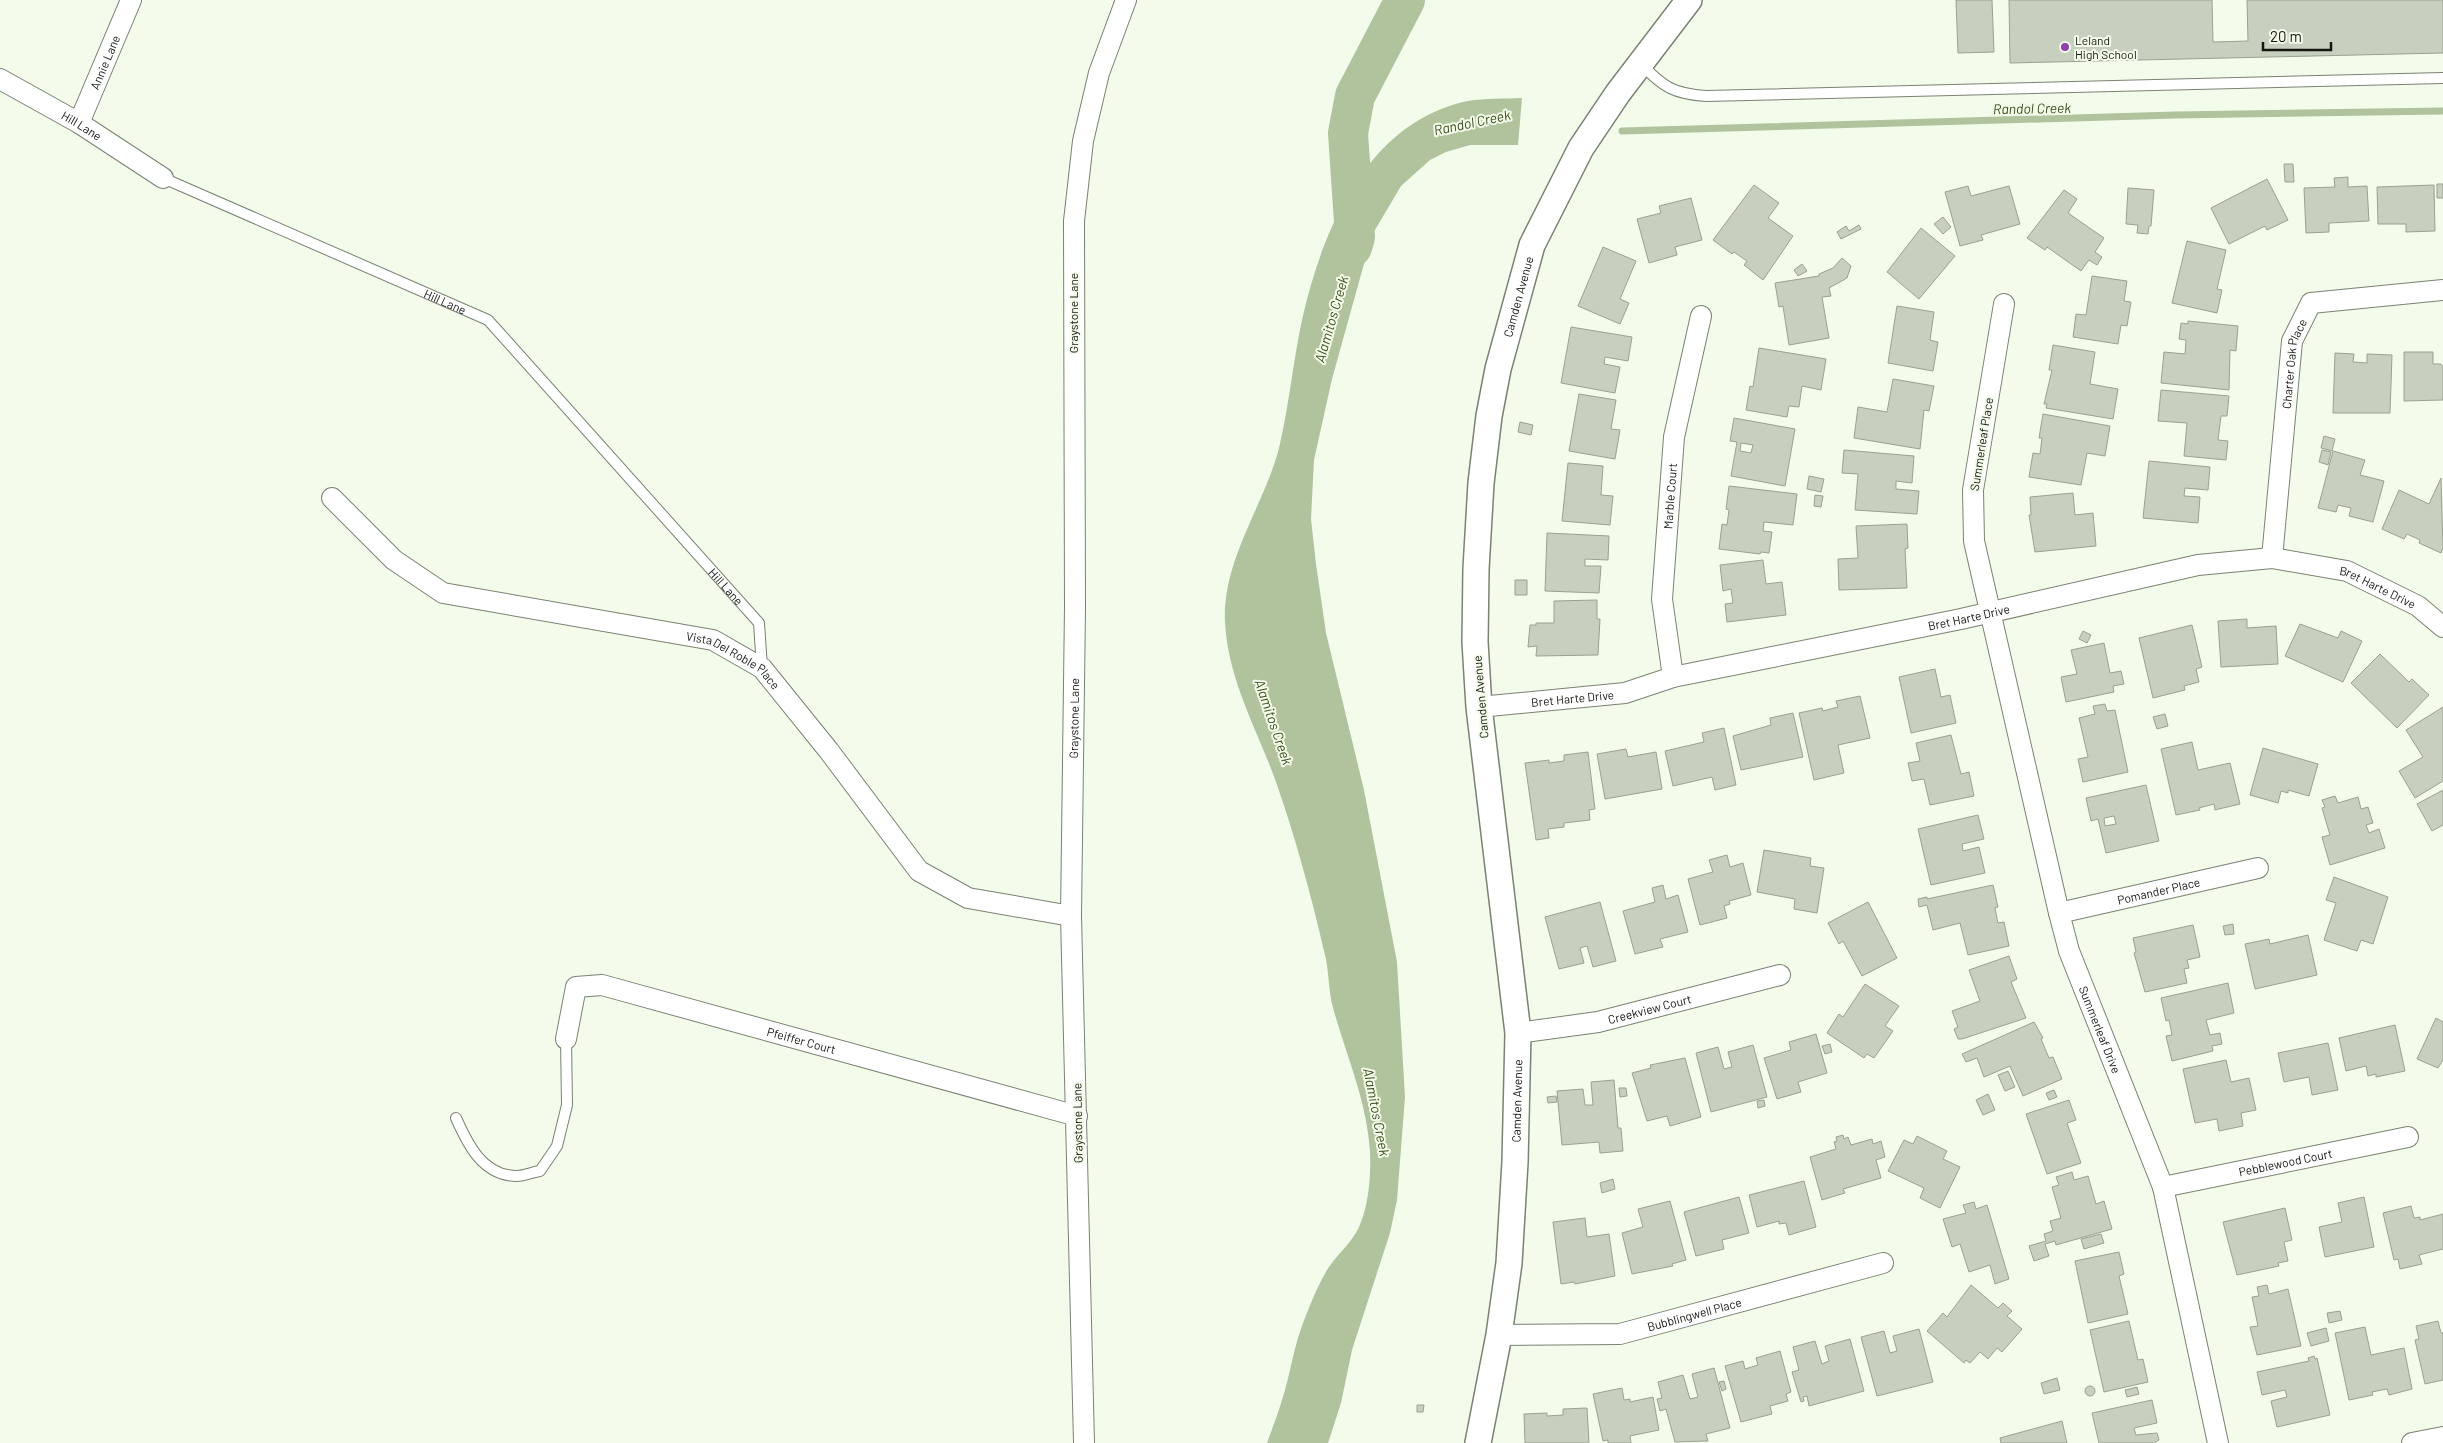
<svg xmlns="http://www.w3.org/2000/svg" width="2443" height="1443" font-family="Barlow,sans-serif">
<style>
.water{fill:#b0c39d}
.lines{fill:none;stroke-linecap:round;stroke-linejoin:round}
.stream{stroke:#b0c39d;stroke-width:7}
.river{stroke:#b0c39d;stroke-width:40}
.building{fill:#c7cfbe;stroke:#99a190;fill-rule:evenodd}
.service-casing{stroke:#7a8272;stroke-width:12}
.minor-casing{stroke:#7a8272;stroke-width:22}
.tertiary-casing{stroke:#7a8272;stroke-width:28}
.service{stroke:#fff;stroke-width:10}
.minor{stroke:#fff;stroke-width:20}
.tertiary{stroke:#fff;stroke-width:25}
.poi-dot{fill:#8f3faf;stroke:#f3fcea;stroke-width:2}
.labels{text-anchor:middle;dominant-baseline:central;stroke-width:4;stroke-linejoin:round;paint-order:stroke}
.poi-label{font-size:12px;fill:#151812;stroke:#f3fcea;text-anchor:start}
.street-label{font-size:12px;fill:#151812;stroke:#f3fcea}
.water-label{font-size:14px;font-style:italic;fill:#395018;stroke:#f3fcea}
</style>
<rect width="100%" height="100%" fill="#f3fcea"/>
<path class="water" d="M1522 98 1518 145H1470L1446 152 1430 160 1401 186 1372 235 1332 379 1314 460 1311 519 1316 564 1326 633 1364 790 1397 962 1405 1097 1397 1200 1390 1233 1352 1350 1341 1403 1328 1443H1267C1272 1429 1278 1414 1282 1400 1290 1376 1293 1350 1302 1326 1309 1307 1317 1287 1327 1270 1336 1255 1352 1243 1359 1227 1369 1205 1371 1175 1370 1152 1367 1100 1345 1053 1332 1004 1328 986 1329 968 1324 951 1311 895 1295 836 1276 782 1257 729 1228 680 1225 622 1222 560 1264 506 1279 448 1289 406 1293 362 1302 320 1322 230 1368 121 1468 101 1485 98 1505 99 1522 98Z"/>
<g class="lines">
<path class="stream" d="M1622 131 2175 115 2443 111"/>
<path class="river" d="M1352 247 1355 237 1348 133 1355 96 1405 0"/>
</g>
<path class="building" d="M1956 0H1992L1994 52 1958 53Z
M2009 0H2212L2213 42 2248 41 2247 0H2443V53L2010 63Z
M2284 164H2293L2294 182H2285Z
M2348 177V187L2367 186 2369 221 2329 223V232L2306 233 2304 188 2335 187 2334 178Z
M2267 179 2288 220 2267 230 2265 226 2229 244 2211 208Z
M2437 184H2443V198H2437Z
M1754 185 1779 203 1768 218 1793 236 1763 280 1744 265 1747 261 1734 252 1732 254 1713 240Z
M2434 185 2435 231 2406 232V224H2378L2377 187Z
M1968 186 1971 196 2009 186 2020 224 1981 235 1983 240 1960 246 1945 192Z
M2128 188 2154 190 2151 226H2149L2148 234 2137 233 2138 225 2126 224Z
M2064 190 2077 199 2068 213 2104 238 2095 252 2102 257 2097 265 2089 260 2081 271 2047 247 2045 250 2027 238Z
M1691 198 1702 240 1675 247 1677 255 1649 263 1637 219 1661 213 1659 206Z
M1943 217 1951 227 1943 234 1934 224Z
M1859 225 1861 229 1841 239 1837 232 1846 226 1849 231Z
M1921 228 1955 256 1919 299 1887 272Z
M2187 241 2226 250 2217 289 2222 290 2217 313 2172 303Z
M1603 247 1636 261 1620 299 1629 303 1620 324 1578 306Z
M1842 258 1851 266 1847 278 1829 288 1831 296 1822 297 1829 338 1789 345 1783 306 1779 307 1775 283 1819 276V274L1833 268Z
M1802 264 1807 271 1798 276 1794 270Z
M2092 276 2127 281 2124 301 2131 302 2127 326 2121 325 2118 344 2073 337 2076 314 2086 315Z
M1897 306 1934 312 1930 340 1938 342 1933 371 1888 363Z
M2188 321 2238 326 2236 351 2230 350 2229 390 2161 383 2164 352 2185 354 2186 340 2179 339 2181 323 2188 324Z
M1571 327 1632 337 1628 361 1605 357 1604 364 1620 367 1615 393 1561 383Z
M2053 345 2095 352 2090 384 2118 389 2113 419 2046 408 2047 404H2044L2052 370H2049Z
M1759 348 1826 359 1821 390 1802 386 1799 407 1789 406 1787 417 1746 410 1750 386 1753 387Z
M2404 352H2433V364H2441L2443 367V400L2404 401Z
M2335 353 2354 354 2353 362 2367 363V354L2392 355 2390 413H2333Z
M1893 379 1934 386 1929 411 1924 410 1920 449 1854 438 1858 407 1887 412Z
M2161 390 2229 396 2227 416H2221L2218 440 2228 441 2226 460 2184 456 2187 423 2158 421Z
M1579 394 1616 400 1611 429 1620 430 1615 459 1569 451Z
M2043 414 2110 426 2105 456 2087 453 2081 485 2029 477 2033 453 2040 454 2042 438H2039Z
M1734 418 1795 429 1785 486 1731 476 1737 442 1730 441ZM1741 443 1753 445 1751 453 1740 451Z
M1520 422 1533 425 1531 435 1518 432Z
M2324 436 2335 439 2332 451 2321 448Z
M1844 450 1914 456 1912 483 1896 481V489L1919 491 1917 514 1855 510 1858 474 1842 473Z
M2322 450 2331 452 2328 465 2319 462Z
M2333 451 2365 460 2360 475 2384 481 2373 522 2349 516 2351 508 2338 505 2336 512 2318 508Z
M2149 461 2210 467 2208 490 2185 488 2184 496 2200 497 2198 523 2143 518Z
M1568 463 1603 466 1601 495 1613 496 1610 525 1562 521Z
M1809 476 1824 479 1821 492 1807 489Z
M2441 478 2443 548 2441 553 2419 543 2420 540 2407 534 2404 539 2382 529 2399 490 2429 504Z
M1729 486 1797 494 1793 525 1764 522 1763 531 1772 532 1769 553 1761 552 1760 554 1719 549 1722 524 1727 525 1729 510 1726 509Z
M2073 493 2075 515 2093 513 2096 546 2035 552 2029 515H2031L2030 497Z
M1815 495 1823 496 1821 507 1814 506Z
M1907 524 1908 548 1905 549 1907 588 1839 590 1838 559 1858 558 1856 526Z
M1547 533 1609 536 1608 560 1585 559V566H1601L1599 593 1545 591Z
M1763 560 1766 584 1782 582 1786 615 1727 622 1725 604 1733 603 1731 589 1723 591 1720 565Z
M1515 580H1527V595H1515Z
M1597 600V619H1600L1598 655 1536 656 1537 646 1528 647 1530 625H1536V623H1554V601Z
M2247 619V628L2276 626 2278 664 2221 667 2218 621Z
M2300 624 2338 638 2341 631 2362 641 2343 682 2285 656Z
M2192 625 2202 667 2196 669 2199 682 2184 686 2185 690 2153 698 2139 638Z
M2083 631 2091 635 2087 643 2079 639Z
M2104 643 2110 673 2121 671 2124 684 2113 686 2114 692 2066 702 2061 677 2077 674 2071 650Z
M2380 654 2409 682 2412 679 2429 695 2397 728 2351 683Z
M1935 669 1941 697 1950 695 1956 723 1911 733 1899 677Z
M1860 696 1870 738 1838 745 1844 773 1814 780 1799 713 1822 708 1823 711 1838 707 1836 701Z
M2105 704 2107 711 2115 710 2128 772 2083 782 2078 759 2088 757 2079 718 2095 714 2093 706Z
M2443 707V781L2415 798 2399 771 2423 757 2406 730Z
M1793 713 1803 757 1741 770 1733 736 1771 725 1770 718Z
M2165 714 2168 726 2157 729 2153 717Z
M1724 728 1736 785 1715 790 1712 777 1673 786 1665 751 1704 742 1702 733Z
M1951 735 1961 774 1969 772 1974 796 1930 805 1924 779 1912 781 1908 763 1920 761 1916 743Z
M2192 742 2198 770 2230 763 2240 804 2215 810 2214 804 2199 808 2200 810 2176 815 2161 749Z
M2263 748 2318 764 2309 796 2288 790V793L2281 791 2278 803 2250 795Z
M1626 749 1628 757 1656 752 1662 789 1605 799 1597 754Z
M1588 752 1595 809 1589 810 1590 820 1564 823V827L1548 829 1549 838 1536 840 1525 763 1549 760V763L1564 761V755Z
M2146 785 2159 841 2106 853 2098 819 2091 821 2086 798ZM2114 816 2116 824 2105 826 2104 818Z
M2443 790V825L2432 831 2417 804Z
M2335 796 2338 803 2358 797 2361 809 2368 807 2373 823 2366 825 2369 833 2379 829 2385 848 2330 865 2322 837 2330 835 2322 808 2325 807 2322 800Z
M1978 815 1984 839 1962 844 1963 851 1979 847 1985 873 1931 885 1918 829Z
M1764 850 1811 858 1810 866 1824 868 1817 913 1794 909 1795 899 1757 892Z
M1727 855 1730 867 1743 863 1751 895 1729 901 1730 904 1724 906 1727 918 1700 925 1688 879 1713 872 1709 860Z
M2334 877 2388 897 2373 944 2361 940 2357 951 2324 940 2336 903 2326 900Z
M1663 885 1666 899 1678 895 1688 932 1660 939 1663 947 1635 954 1623 911 1655 902 1652 888Z
M1993 885 1998 907 1995 908 1998 923 2004 922 2009 946 1968 955 1960 923 1933 930 1927 905 1919 907 1918 899 1927 897V899Z
M1600 902 1616 961 1593 967 1587 946 1580 948 1584 963 1559 969 1545 917Z
M1868 902 1897 958 1862 976 1843 941 1839 944 1828 923Z
M2233 924 2234 934 2225 935 2223 926Z
M2193 925 2200 957 2187 960 2189 968 2184 969 2187 983 2145 992 2134 953 2136 952 2133 938Z
M2308 935 2317 975 2255 989 2245 944 2269 939 2270 944Z
M2009 956 2017 979 2011 982 2026 1018 1962 1039H1958L1954 1029 1958 1027 1952 1011 1980 1001 1969 970Z
M2228 983 2234 1013 2206 1020 2210 1035 2220 1033 2222 1044 2212 1046 2213 1051 2172 1061 2166 1036 2172 1035 2169 1020 2166 1021 2161 998Z
M1865 984 1899 1006 1885 1026 1893 1031 1874 1058 1867 1054 1864 1058 1827 1033 1839 1014 1843 1017Z
M2436 1018 2443 1022V1060L2438 1068 2417 1059Z
M2034 1022 2043 1038 2041 1039 2049 1058 2053 1057 2062 1079 2023 1096 2010 1066 1984 1077 1977 1058 1966 1062 1962 1054Z
M2395 1025 2405 1071 2376 1077V1074L2368 1076 2366 1066 2346 1071 2339 1038Z
M1816 1034 1827 1073 1798 1082 1801 1092 1777 1099 1764 1058 1791 1050 1789 1042Z
M2328 1043 2338 1090 2312 1095 2309 1077 2284 1082 2278 1053Z
M1830 1044 1832 1052 1825 1054 1822 1046Z
M1753 1045 1767 1097 1711 1112 1696 1053 1718 1047 1724 1069 1732 1067 1728 1052Z
M1685 1058 1701 1117 1670 1126 1667 1116 1647 1121 1632 1073 1651 1068 1650 1065Z
M2226 1060 2231 1082 2249 1078 2256 1110 2241 1113 2243 1126 2219 1131 2217 1119 2195 1123 2183 1069Z
M2008 1071 2015 1087 2005 1091 1998 1075Z
M1614 1080 1618 1128H1621L1623 1151 1600 1153 1599 1142 1562 1145 1557 1091 1583 1089 1585 1105H1593L1591 1082Z
M1619 1088H1626L1627 1096 1620 1097Z
M2054 1090 2057 1097 2049 1100 2046 1093Z
M1988 1094 1995 1110 1983 1115 1976 1100Z
M1556 1096 1557 1102 1548 1103 1547 1097Z
M1764 1100 1765 1106 1758 1108 1757 1101Z
M2069 1100 2076 1120 2067 1123 2081 1163 2047 1174 2026 1114Z
M1843 1135 1844 1139 1848 1137 1851 1145 1872 1139 1873 1144 1881 1141 1885 1157 1876 1160 1881 1178 1843 1189 1845 1193 1822 1200 1810 1157 1836 1149 1834 1142 1837 1141 1836 1137Z
M1917 1136 1947 1151 1943 1159 1960 1167 1940 1208 1920 1198 1924 1188 1888 1171 1904 1140 1913 1144Z
M2072 1172 2074 1180 2088 1176 2096 1204 2104 1201 2112 1229 2056 1245 2055 1241 2045 1244 2049 1256 2034 1261 2029 1246 2046 1241 2044 1234 2053 1231 2050 1221 2061 1218 2052 1187 2059 1185 2056 1177Z
M1613 1179 1615 1189 1602 1193 1600 1183Z
M1804 1181 1816 1227 1789 1235 1786 1223 1779 1224V1221L1757 1227 1749 1195Z
M1739 1197 1749 1233 1722 1240 1724 1249 1696 1256 1684 1212Z
M2364 1197 2374 1247 2325 1257 2319 1227 2342 1222 2338 1203Z
M1670 1201 1686 1260 1672 1264 1673 1266 1632 1274 1622 1233 1643 1227 1638 1209Z
M1974 1202 1976 1209 1987 1205 2009 1279 1995 1284 1990 1265 1969 1272 1960 1244 1952 1247 1943 1219 1966 1213 1963 1205Z
M2411 1206 2414 1218 2420 1217V1220L2443 1214V1249L2419 1255 2422 1264 2400 1269 2398 1259 2394 1260 2383 1213Z
M2285 1208 2292 1240 2284 1242 2288 1261 2278 1263 2279 1266 2237 1275 2223 1222Z
M1585 1218 1587 1237 1609 1234 1615 1276 1575 1284 1574 1282 1561 1284 1553 1222Z
M2101 1234 2104 1243 2084 1249 2081 1239Z
M2119 1252 2124 1274 2119 1276 2128 1314 2088 1323 2075 1261Z
M1971 1285 1998 1308 2003 1303 2012 1311 2007 1316 2022 1329 2002 1352 1997 1348 1988 1359 1980 1352 1970 1363 1966 1360 1964 1363 1927 1331 1943 1313 1947 1317Z
M2267 1285 2269 1294 2288 1289 2301 1346 2257 1355 2250 1327 2258 1326 2252 1297 2259 1296 2257 1287Z
M2340 1311 2342 1320 2329 1323 2327 1313Z
M2129 1321 2138 1360 2143 1359 2148 1382 2104 1392 2090 1330Z
M2438 1321 2441 1333H2443V1380L2425 1384 2415 1340 2419 1339 2416 1326Z
M2365 1327 2371 1355 2404 1348 2412 1389 2389 1395 2387 1389 2372 1392 2373 1395 2349 1400 2335 1333Z
M2326 1328 2329 1341 2311 1346 2307 1333Z
M1919 1329 1933 1382 1877 1396 1861 1337 1884 1331 1890 1353 1897 1351 1893 1336Z
M1850 1339 1864 1391 1809 1406 1807 1396 1803 1397 1804 1401 1801 1402 1792 1372 1799 1370 1793 1347 1815 1341 1822 1364 1829 1361 1825 1346Z
M1780 1351 1791 1392 1786 1394 1788 1401 1770 1406 1772 1414 1741 1422 1725 1366 1743 1361 1745 1369 1758 1365 1756 1358Z
M2314 1356 2315 1359 2317 1358 2330 1415 2277 1427 2271 1401 2287 1397 2285 1390 2262 1395 2257 1372 2309 1361 2308 1358Z
M1714 1368 1730 1428 1706 1434 1708 1441 1675 1442 1666 1409 1660 1411 1657 1399 1662 1398 1658 1382 1683 1375 1690 1399 1698 1397 1692 1374Z
M2057 1378 2060 1390 2044 1394 2041 1383Z
M1724 1381 1726 1389 1722 1391 1719 1382Z
M2085 1391a5 5 0 1 1 10 0a5 5 0 1 1-10 0Z
M2137 1387 2139 1394 2127 1397 2125 1390Z
M1622 1388 1624 1400 1630 1399V1402L1653 1397 1659 1430 1630 1436 1631 1443H1608V1440L1603 1441 1593 1394Z
M2152 1400 2157 1423 2134 1428 2136 1435 2157 1433 2159 1440 2154 1443H2099L2092 1413Z
M1417 1405H1424L1423 1412H1417Z
M1587 1408 1589 1443H1525L1524 1414 1547 1413V1416L1563 1415V1409Z
M2062 1421 2067 1443H2001L2000 1438Z"/>
<g class="lines">
<g class="service-casing">
<g id="service">
<path d="M1641 64C1663 87 1674 94 1706 96L2443 78"/>
<path id="s1" d="M163 178 488 320 759 623 762 668"/>
<path d="M456 1118C468 1145 483 1176 517 1176 524 1176 533 1172 540 1171L557 1146 567 1105 566 1039"/>
</g>
</g>
<g class="minor-casing">
<g id="minor">
<path id="s2" d="M0 79 79 123 163 178"/>
<path id="s3" d="M79 123 131 0"/>
<path id="s4" d="M2004 304 1973 490 1974 541 2059 913 2069 951 2163 1187 2218 1443"/>
<path id="s5" d="M332 498 394 560 443 593 713 640 762 668 829 751 919 871 968 898 1071 916"/>
<path id="s6" d="M2272 558 2292 341 2311 303 2443 290"/>
<path id="s7" d="M1673 677 1662 599 1674 437 1701 316"/>
<path id="s8" d="M1479 707 1625 693 1673 677 1961 619 2198 565 2272 558 2347 571 2418 606 2443 627"/>
<path id="s9" d="M2059 913 2258 868"/>
<path id="s10" d="M1518 1033 1598 1022 1780 975"/>
<path id="s11" d="M566 1039 576 987 602 985 1077 1116"/>
<path id="s12" d="M2163 1187 2408 1137"/>
<path id="s13" d="M1499 1335 1620 1334 1883 1263"/>
<path id="s14" d="M1084 1443 1071 916 1075 607 1074 221 1083 141 1099 73 1126 0"/>
<path d="M2412 1443 2443 1437"/>
</g>
</g>
<g class="tertiary-casing">
<g id="tertiary">
<path id="s15" d="M1478 1443 1499 1335 1509 1263 1515 1162 1518 1033 1479 707 1475 642 1476 569 1481 483 1489 416 1498 369 1532 245 1581 148 1618 93 1689 0"/>
</g>
</g>
<use href="#service" class="service"/>
<use href="#minor" class="minor"/>
<use href="#tertiary" class="tertiary"/>
</g>
<circle class="poi-dot" cx="2065" cy="47" r="5"/>
<g class="labels">
<g class="poi-label">
<text x="2075" y="40">Leland<tspan x="2075" dy="14">High School</tspan></text>
</g>
<g class="street-label">
<text stroke="none"><textPath href="#s3" startOffset="66">Annie Lane</textPath></text>
<text stroke="none"><textPath href="#s2" startOffset="94">Hill Lane</textPath></text>
<text stroke="none"><textPath href="#s15" startOffset="1156">Camden Avenue</textPath></text>
<text stroke="none"><textPath href="#s1" startOffset="308">Hill Lane</textPath></text>
<text transform="translate(1073 313) rotate(-90)">Graystone Lane</text>
<text stroke="none"><textPath href="#s6" startOffset="196">Charter Oak Place</textPath></text>
<text transform="translate(1981 444) rotate(-81)">Summerleaf Place</text>
<text stroke="none"><textPath href="#s7" startOffset="182">Marble Court</textPath></text>
<text stroke="none"><textPath href="#s1" startOffset="712">Hill Lane</textPath></text>
<text stroke="none"><textPath href="#s8" startOffset="919">Bret Harte Drive</textPath></text>
<text stroke="none"><textPath href="#s8" startOffset="499">Bret Harte Drive</textPath></text>
<text stroke="none"><textPath href="#s5" startOffset="448">Vista Del Roble Place</textPath></text>
<text transform="translate(1480 697) rotate(-95)">Camden Avenue</text>
<text stroke="none"><textPath href="#s8" startOffset="94">Bret Harte Drive</textPath></text>
<text stroke="none"><textPath href="#s14" startOffset="725">Graystone Lane</textPath></text>
<text stroke="none"><textPath href="#s9" startOffset="102">Pomander Place</textPath></text>
<text stroke="none"><textPath href="#s10" startOffset="134">Creekview Court</textPath></text>
<text stroke="none"><textPath href="#s4" startOffset="745">Summerleaf Drive</textPath></text>
<text stroke="none"><textPath href="#s11" startOffset="286">Pfeiffer Court</textPath></text>
<text stroke="none"><textPath href="#s15" startOffset="345">Camden Avenue</textPath></text>
<text transform="translate(1077 1123) rotate(-91)">Graystone Lane</text>
<text stroke="none"><textPath href="#s12" startOffset="125">Pebblewood Court</textPath></text>
<text stroke="none"><textPath href="#s13" startOffset="198">Bubblingwell Place</textPath></text>
</g>
<g class="water-label">
<text transform="translate(2032 108) rotate(-1)">Randol Creek</text>
<text transform="translate(1472 122) rotate(-12)">Randol Creek</text>
<text transform="translate(1331 319) rotate(-74)">Alamitos Creek</text>
<text transform="translate(1274 722) rotate(71)">Alamitos Creek</text>
<text transform="translate(1377 1112) rotate(79)">Alamitos Creek</text>
</g>
</g>
<path d="M2263 42v8h68v-8" fill="none" stroke="#151812" stroke-width="2.5"/>
<text x="2270" y="42" font-size="15" fill="#151812" stroke="#f3fcea" stroke-width="4" paint-order="stroke">20 m</text>
</svg>
